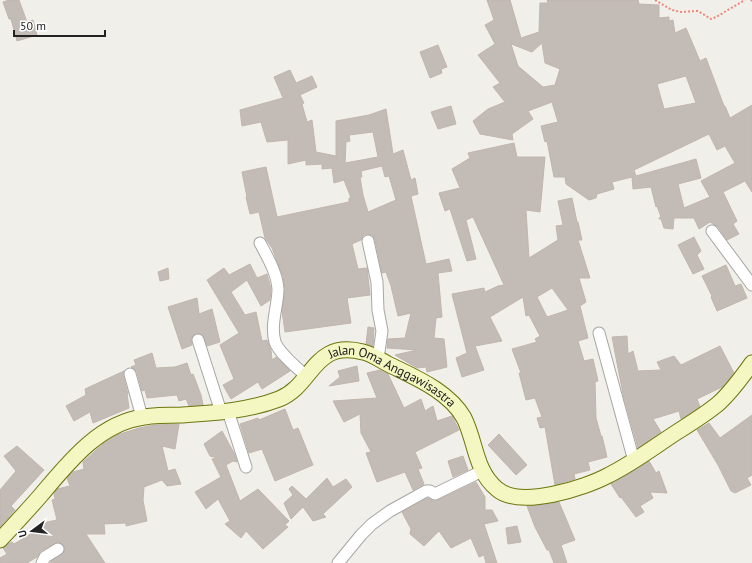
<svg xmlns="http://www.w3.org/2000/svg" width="752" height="563" font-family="'PT Sans',sans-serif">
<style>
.building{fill:#c2bbb6;stroke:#c2b6ac;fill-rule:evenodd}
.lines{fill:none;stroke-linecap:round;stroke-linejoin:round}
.minor-casing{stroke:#a6a6a6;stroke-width:13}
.secondary-casing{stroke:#6b760c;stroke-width:17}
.path{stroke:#f2857a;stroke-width:2;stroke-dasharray:2 2;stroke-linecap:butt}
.minor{stroke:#fff;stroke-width:11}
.secondary{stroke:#f4f7c2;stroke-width:15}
.labels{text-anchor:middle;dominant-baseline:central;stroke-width:3;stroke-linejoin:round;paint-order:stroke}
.street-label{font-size:13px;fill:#222;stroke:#fff}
</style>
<rect width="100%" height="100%" fill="#f1efe9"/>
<path class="building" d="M9 0H19L27 22 33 20 37 35 17 41 11 19H9L3 2Z
M487 0H510L521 38 539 32 540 3H548L547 0H638L639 4 659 5V18L669 17V21L673 20 675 33 686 28 700 61 706 58 724 106H725L730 118 752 105V192L745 181 723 192 737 221 733 224 739 234 727 240 718 227 710 222 699 229 694 218H674L673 229 664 228 661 219H659V218L661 217 657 206 656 207 651 187 633 189 632 177 612 182 614 189 597 194 596 198 589 200 566 184 565 177H554L547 141 545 142 541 126 558 122 552 102 528 111 533 119 512 134 513 140 480 134 473 121 488 109 505 102 493 87 500 83 478 55 495 44 485 25 494 20ZM542 43 545 63 560 69 555 85 543 87 518 66 511 44 532 52ZM686 76 696 103 664 109 657 84ZM709 134 717 150 725 146 735 163 701 181 710 197 684 208 678 184 701 178 696 159 636 176 634 170Z
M438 45 447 67 441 69 442 73 430 78 420 52Z
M290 70 296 83 312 76 317 87 300 95 304 103 302 104 307 122 312 120 316 152 336 156V121L369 115 386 109 393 154 403 150 411 180 415 178 418 194 411 196 426 264 449 259 452 271 438 273 442 317 436 318 434 338 444 339 447 367 427 372 426 367 417 368 395 355 417 350 387 348 388 339 405 338 411 313 398 316 391 286 386 272 382 273 375 240 372 235 366 234 363 236 361 240 352 244 358 269 367 268 370 295 347 298 351 323 285 332 282 311 285 289 283 276 272 248 265 238 259 212 250 214 246 197H247L242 172 266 167 277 217 349 202V198H351L344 180 334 183 332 168 322 169V164L306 165V160L288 164V140L267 142 261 122 242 126 240 110 283 98 274 77ZM373 132 378 157 345 163 346 142 350 141 349 135ZM382 166 385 177 389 176 396 200 368 212 363 195 360 177H362L361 171Z
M451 106 456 124 438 129 431 112Z
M514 143 517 157H545L540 212 526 210 529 258 558 240 556 226 563 225 558 201 572 198 577 222H578L582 240H578L590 278H579L586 302 580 306 588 338 578 341 584 361 593 359 598 381 595 382 596 418 601 436H602L607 457 588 462 590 470 574 474 575 479 555 485 545 427 540 428 537 418 542 417 535 398 526 400 519 373H521L512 349 537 342 535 339 540 336 529 315 526 316 523 297 490 317 502 341 475 346 484 370 462 377 456 358 467 353 452 294 484 288 485 292 498 286 504 285 473 217 466 220 476 259 467 261 450 209 445 211 439 193 460 188 452 169 470 158 468 153ZM552 288 568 310 547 317 537 297Z
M694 237 701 251 697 255 704 269 693 274 678 245Z
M250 264 257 278 267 274 271 289 270 300 261 306 247 280 231 292 245 315 256 312 262 341 267 340 271 350 272 360 276 357 290 371 262 389 258 382 231 399 223 385 234 379 220 345 239 333 207 280 224 268 229 275Z
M726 265 735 286 741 284 747 298 717 311 711 297 712 296 702 276Z
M168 268 169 279 160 281 158 272Z
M197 298 199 314 212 309 220 342 207 346 203 335 196 333 191 338 192 345 182 349 168 307Z
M368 327 374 328 373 346 366 344Z
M627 336 628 354 633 351 638 371 661 370 657 362 674 356 681 365 720 346 734 373 722 387 697 399 700 407 681 419 679 411 653 419 661 432 638 448 623 394 612 337Z
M152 353 156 368 175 367 187 363 191 375 193 374 201 395 203 405 189 406 186 399 179 401 177 395 147 398 145 390 142 391 137 372 131 367 136 365 134 360Z
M357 366 359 381 329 386 340 377 338 371Z
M380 370 388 374 404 408 421 399 425 411 433 406 437 421 452 416 459 430 415 452 422 468 418 469 424 484 413 490 405 472 377 482 366 453 371 452 361 433 360 414 344 422 333 401 377 398 367 373Z
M124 371 123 375 128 394H127L129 408 93 423 90 412 74 421 66 406 86 395 85 389Z
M285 409 293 430 298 428 313 465 275 481 262 449 249 453 240 424 258 418 259 420Z
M752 415V475L747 478 751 485 735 493 731 491 718 465 697 430 709 423 720 438Z
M179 424 175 449 162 446 168 471 175 469 181 484 167 486 162 480 144 487 143 500 147 521 126 526V523L104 524 105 534H86L105 563H51V561L64 552V546L58 542 41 551 37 557 27 563H0V558L7 554 3 548 8 544 12 542 14 544 29 535 47 522 57 520 52 500 55 499 54 494 57 489 70 486 67 478 73 472 84 469 83 462 104 443 117 435 139 428 154 425Z
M222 431 234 453 237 462 233 461 226 465 240 501 258 489 289 521 285 525 288 527 263 549 246 531 241 538 225 524 230 521 218 499 206 509 195 492 221 477 212 459 218 458 210 456 204 444Z
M499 434 527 465 516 475 488 445Z
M17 446 44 470 11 506 15 510 0 527V490L16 471 4 456Z
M463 456 468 470 453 477 448 461Z
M649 461 656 473 659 471 667 493 650 492 653 498 640 506 644 512 636 517 621 497 620 498 611 484Z
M327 478 333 487 346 479 352 487 323 514 326 517 313 521 303 507 291 519 284 503 293 495 289 489 292 486 306 499Z
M476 482 485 497V510H492L498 521 484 524 497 563H486L484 555 479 557 471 538 451 548 439 531 424 546 410 534 411 529 402 512 428 498 434 501 438 500Z
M559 502 575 540 561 545 567 563H554L549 550H547L535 527 527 506Z
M517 526 521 542 508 544 506 528Z"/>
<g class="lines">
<g class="minor-casing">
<path id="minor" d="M712 231 752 285
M368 241 377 282 378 310 382 331 378 359
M260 243C268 258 277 273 278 289 278 306 270 324 275 342 279 353 297 368 306 376
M599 333 634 461
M198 340 221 412
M130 374 142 417
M228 411 246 467
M42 563 45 557 58 549
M338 563 361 535 372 524 390 511 426 491H430L435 494 437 493 482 471"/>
</g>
<g class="secondary-casing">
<g id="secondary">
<path id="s1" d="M0 540C14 525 28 510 41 495 68 463 99 423 144 417 156 415 169 415 181 415 213 413 248 411 279 399 314 385 313 339 363 352 372 354 380 360 388 364 414 377 449 391 464 418 476 442 475 471 497 489 520 509 585 488 609 475 633 463 654 447 677 432 691 423 706 414 719 403 732 391 742 377 752 363"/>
</g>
</g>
<path class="path" d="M655 0 672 10 681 12 698 11 711 19 716 17 745 0
M751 0 752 1"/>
<use href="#minor" class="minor"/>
<use href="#secondary" class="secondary"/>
</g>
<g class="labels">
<g class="street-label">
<text stroke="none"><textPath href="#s1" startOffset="468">Jalan Oma Anggawisastra</textPath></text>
</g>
</g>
<g transform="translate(32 531) rotate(255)" stroke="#ffffff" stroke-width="3" paint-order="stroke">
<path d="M0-3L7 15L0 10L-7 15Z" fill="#222222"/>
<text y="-6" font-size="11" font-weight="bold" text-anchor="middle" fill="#222222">U</text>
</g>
<path d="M14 30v6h91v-6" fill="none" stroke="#222222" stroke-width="2"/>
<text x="20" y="30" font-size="12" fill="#222222" stroke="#ffffff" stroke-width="3" paint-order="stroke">50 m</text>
</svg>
